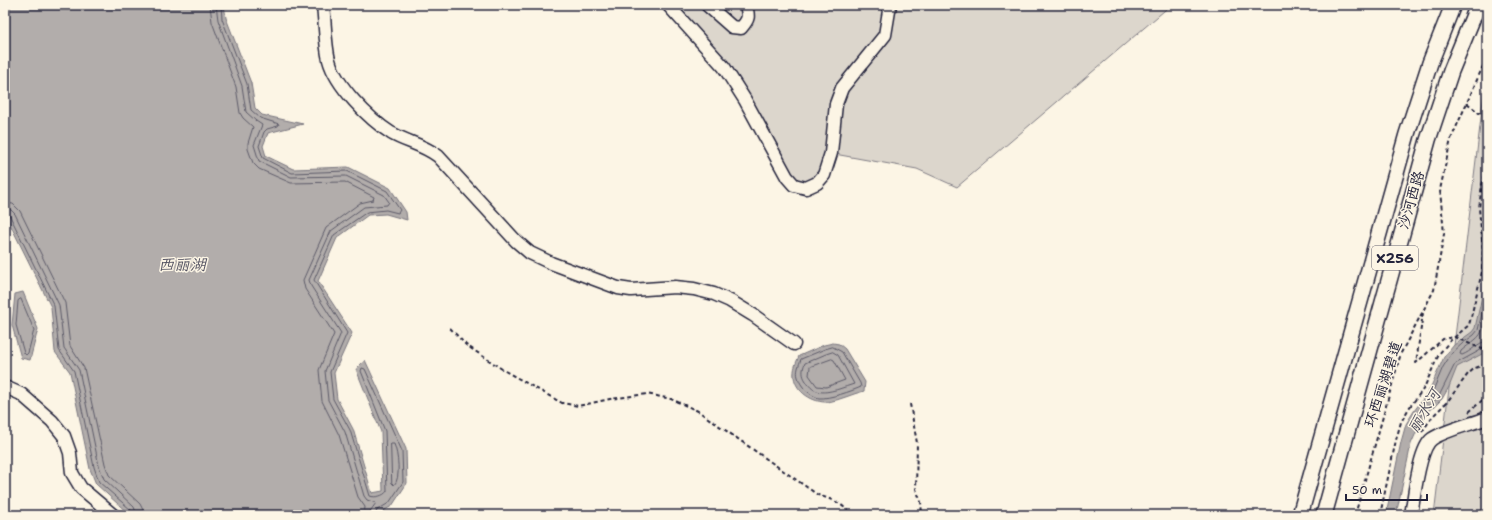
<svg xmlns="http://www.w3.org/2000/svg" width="1492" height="520" font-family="'Shantell Sans','LXGW WenKai TC',sans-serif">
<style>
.green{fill:#dcd6cc;stroke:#7f7c84}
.water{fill:#b2adab;stroke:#78757e}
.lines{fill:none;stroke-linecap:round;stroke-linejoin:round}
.shore{stroke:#5c5a68;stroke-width:1}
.minor-casing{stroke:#22223b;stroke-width:15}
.major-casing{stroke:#22223b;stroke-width:18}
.path{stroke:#22223b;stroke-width:2;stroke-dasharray:4 3;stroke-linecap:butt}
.minor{stroke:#fcf5e5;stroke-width:12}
.major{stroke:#fcf5e5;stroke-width:15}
.labels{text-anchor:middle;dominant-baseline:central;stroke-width:3;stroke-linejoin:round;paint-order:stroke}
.shield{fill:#fcf5e5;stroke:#63616e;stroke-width:1}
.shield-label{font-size:14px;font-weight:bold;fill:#22223b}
.street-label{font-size:15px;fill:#22223b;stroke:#fcf5e5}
.water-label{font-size:16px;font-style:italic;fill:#545362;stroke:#fcf5e5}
</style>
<rect width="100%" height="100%" fill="#fcf5e5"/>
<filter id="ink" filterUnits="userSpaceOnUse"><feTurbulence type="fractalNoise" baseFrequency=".025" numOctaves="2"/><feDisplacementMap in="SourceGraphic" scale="8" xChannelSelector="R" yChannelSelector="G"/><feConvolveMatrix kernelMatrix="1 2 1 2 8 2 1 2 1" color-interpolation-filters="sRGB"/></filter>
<g filter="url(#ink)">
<path class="green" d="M671 5H1171L957 187 917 169 829 153 816 182 796 183 747 99Z
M1486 75 1487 515H1434Z"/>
<path class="water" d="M5 5H224L226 18 251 83 255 108 262 115 303 124 268 133 263 146 266 156 293 169 348 167 390 188 406 212 407 220 386 214 368 215 337 238 318 281 352 333 334 373 337 399 353 429 372 493 383 491 381 432 356 369 365 360 406 449 407 483 392 506 376 515H130L96 484 90 469 70 372 55 352 51 307 5 214Z
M1487 274V349L1482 354 1457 367 1449 387 1442 399 1428 413 1419 426 1411 444 1396 515H1386L1401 442 1406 424 1414 411 1429 391 1444 357 1454 345 1472 332 1475 328Z
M23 292 38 329 30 360 21 358 12 325 15 294Z
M833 343 839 344 845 349 865 382 864 391C852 394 840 400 828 402 813 403 796 392 794 377 793 369 796 363 799 356L824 345Z"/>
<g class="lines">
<path class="shore" d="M210 5 212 22 236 87 240 113 243 118 253 127 248 143V149L253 163 259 169 291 183 345 182 374 197 373 200 360 203 326 228 303 280 305 289 334 334 319 370 322 401 339 435 358 497 365 507 364 515
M216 5 218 20 242 86 246 112 256 121 262 125 254 145 259 161 291 177 346 176 384 195 389 202 387 205 364 207 331 231 309 280 311 286 341 333 325 371 328 400 345 432 364 496 367 500 376 503 371 510 370 515
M221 5 222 19 247 84 251 110 260 118 279 124 278 126 267 129 264 132 259 146 263 158 292 173 347 171 387 191 400 210 398 213 386 210 367 212 334 235 314 280 347 333 330 372 333 399 350 430 370 496C375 498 384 496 387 491L385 431 361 371 362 368 365 369 402 451 403 482 389 503 377 510 375 515
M5 203 13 204 20 211 65 303 70 346 84 368 105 464 109 475 140 504 143 510V515
M5 209 11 210 15 214 59 305 64 348 79 370 99 466 104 479 134 507 137 515
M5 214 10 216 54 306 59 350 74 371 94 467 99 482 131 510 132 515
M1487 292 1478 330 1474 335 1463 343 1452 353 1443 367 1432 393 1414 418V421H1417L1425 410 1439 396 1455 364 1479 351 1484 347 1487 346
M21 299 34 330 28 353 26 355 24 353 16 325 18 301Z
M1487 314C1481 340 1480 335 1461 351L1460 354 1462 355C1471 352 1478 342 1487 341
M833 347 842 352 860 383 861 387C852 391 829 399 819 398 810 396 800 386 798 377 796 371 799 365 801 359L825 349Z
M833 352 838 355 854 384C849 386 844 387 839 389 825 393 814 395 806 381 802 375 802 370 805 363L826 354Z
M832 359 834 360 845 380 826 387 817 386 809 375 810 367Z
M391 444H394C398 453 401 479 394 485L392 483Z"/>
<g class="minor-casing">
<path id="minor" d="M323 5C325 22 325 44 329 60 336 86 369 119 391 133 406 142 422 144 438 156L516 241 530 253 551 263 618 288 631 290 675 287 694 289 714 294 730 301 753 315 794 344
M668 5 724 67 745 100 787 177 794 185 806 188 817 183 824 175 831 153 836 104 842 88 885 35 890 5
M707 5 732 27 741 28C749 19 749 17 746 5
M5 387 21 394 52 421 64 436 70 453 72 473 81 488 113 515
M1411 515C1414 498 1419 448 1432 439 1445 430 1472 424 1487 418"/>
</g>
<g class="major-casing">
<path id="major" d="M1300 515 1407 134 1430 63 1453 5
M1324 515 1428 140 1451 71 1478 5"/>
</g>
<path class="path" d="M1467 103 1479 113 1487 109
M1487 135 1486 142 1487 141
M1423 313 1416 363 1443 339 1454 337 1487 351
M450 328 466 345 505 371 562 403 578 406 610 399 647 394 671 399 698 411 818 495C830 499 844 503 850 515
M910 404 917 443 916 489 921 502 922 515
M1469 412 1487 396
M1422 432 1432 417 1447 402 1468 374 1475 368 1487 364
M1355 515 1401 353 1434 290 1444 234 1440 190 1451 139 1487 57
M1380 515 1396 440 1401 422 1409 408 1424 388 1439 354 1450 341 1469 325 1482 272 1483 250 1479 208 1482 185 1487 169"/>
<use href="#minor" class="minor"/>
<use href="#major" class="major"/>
</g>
</g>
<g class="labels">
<rect class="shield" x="1372" y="246" width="46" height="24" rx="3"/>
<g class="shield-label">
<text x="1395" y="258">X256</text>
</g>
<g class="street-label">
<text transform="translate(1411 200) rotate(-74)">沙河西路</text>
<text transform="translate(1383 384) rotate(-72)">环西丽湖碧道</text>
</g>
<g class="water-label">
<text x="182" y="264">西丽湖</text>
<text transform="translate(1424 411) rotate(-59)">丽水河</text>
</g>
</g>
<rect width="1492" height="520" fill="none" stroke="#fcf5e5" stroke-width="20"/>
<rect x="10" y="10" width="1472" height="500" fill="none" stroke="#22223b" stroke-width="1.5" filter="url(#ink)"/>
<path d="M1346 494v6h81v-6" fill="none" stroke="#22223b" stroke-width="2"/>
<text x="1352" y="494" font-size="12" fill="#22223b" stroke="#fcf5e5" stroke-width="3" paint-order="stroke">50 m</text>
</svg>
